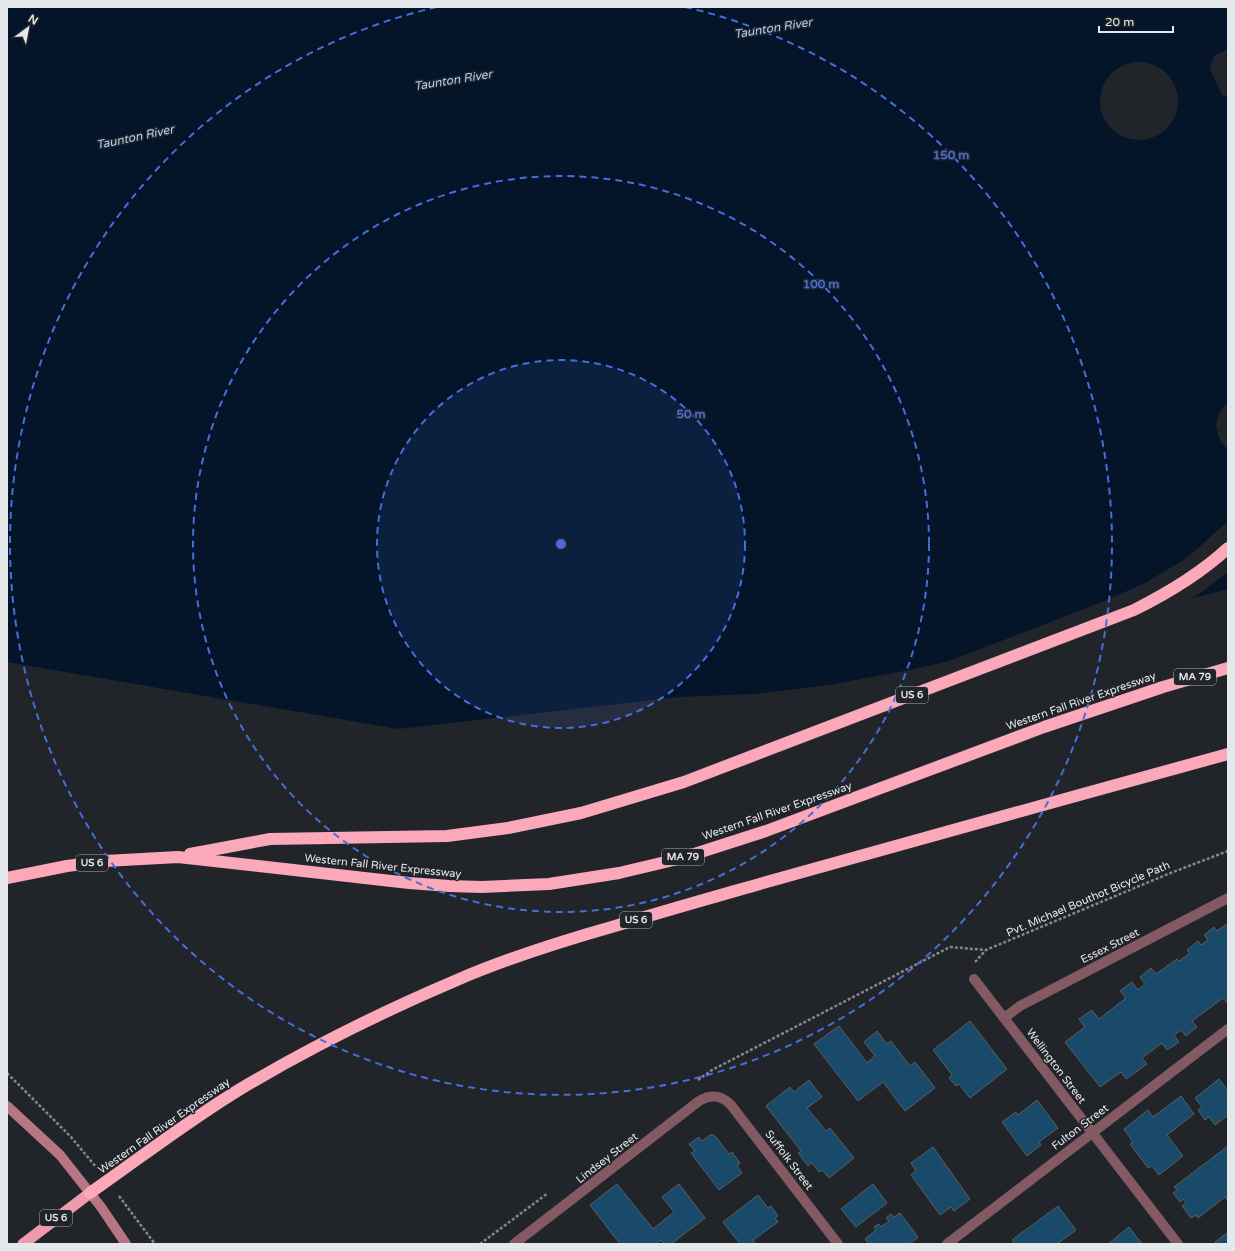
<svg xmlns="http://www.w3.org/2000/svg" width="1235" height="1251" font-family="'Varela Round',sans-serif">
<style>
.water{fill:#04152a}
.pier{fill:#212529}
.building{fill:#1a4a6a;stroke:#5a5f64}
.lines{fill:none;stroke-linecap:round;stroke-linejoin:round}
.path{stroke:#85888b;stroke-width:2.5;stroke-dasharray:3 2;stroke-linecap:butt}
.minor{stroke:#835962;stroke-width:10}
.secondary{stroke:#b87684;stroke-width:10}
.trunk{stroke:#ee9aac;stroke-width:11}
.motorway{stroke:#fba8b9;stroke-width:12}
.ring{fill:none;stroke:#456ddc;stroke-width:2;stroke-dasharray:7 5}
.labels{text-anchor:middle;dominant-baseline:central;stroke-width:3;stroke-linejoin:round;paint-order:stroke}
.shield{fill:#212529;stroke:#aaaeb1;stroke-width:1}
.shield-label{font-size:10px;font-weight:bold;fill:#e5e8eb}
.street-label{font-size:11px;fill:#e5e8eb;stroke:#212529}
.water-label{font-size:12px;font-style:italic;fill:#afcdf3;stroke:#212529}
.centre{fill:#456ddc;stroke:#212529;stroke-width:2}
.ring-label{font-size:12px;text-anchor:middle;font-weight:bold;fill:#456ddc;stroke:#212529;stroke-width:3;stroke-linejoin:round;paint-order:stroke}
</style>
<rect width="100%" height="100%" fill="#212529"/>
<path class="water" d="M7 7H1228V589L990 652 909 670 829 685 755 694 680 697 398 729 7 662Z"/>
<path class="pier" d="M1226 50H1228V97L1222 95 1210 69 1214 56Z
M1100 101a39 39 0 1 1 78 0a39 39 0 1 1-78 0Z
M1228 403V449L1222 444 1218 435 1216 424 1219 414 1224 406Z
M1228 521V572L1202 592 1185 603 990 654 934 667 1107 600 1145 583 1182 561 1197 549Z"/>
<path class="building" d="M1228 923V1002L1227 1003 1223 998 1192 1021 1197 1027 1186 1036 1181 1030 1174 1035 1179 1042 1167 1050 1162 1043 1142 1058 1147 1064 1126 1079 1121 1072 1100 1087 1065 1042 1085 1027 1079 1019 1092 1010 1099 1019 1126 998 1120 991 1132 982 1138 990 1145 984 1140 977 1151 968 1156 974 1177 959 1179 961 1190 953 1187 950 1198 941 1201 945 1208 940 1204 935 1214 927 1217 931Z
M970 1021 1007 1069 970 1098 959 1084 956 1086 949 1078 952 1075 933 1050Z
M839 1026 867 1063 875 1056 864 1042 877 1031 887 1044 891 1041 910 1066 915 1062 935 1088 905 1111 883 1082 858 1101 814 1044Z
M1219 1079 1228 1091V1115L1215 1125 1209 1117 1205 1120 1198 1110 1202 1107 1195 1098Z
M809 1080 822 1097 807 1108 826 1131 830 1128 854 1158 829 1178 822 1170 819 1172 812 1163 808 1166 798 1153 801 1151 766 1106 790 1087 794 1092Z
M1181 1096 1194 1114 1167 1135 1183 1156 1159 1175 1152 1166 1148 1168 1130 1144 1133 1142 1124 1129 1148 1110 1153 1117Z
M1037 1100 1058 1128 1039 1142 1041 1145 1027 1156 1002 1122 1016 1112 1018 1115Z
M710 1135H713L716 1137 729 1154 732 1152 740 1163 737 1166 742 1173 719 1190 691 1153 695 1151 689 1144 699 1137 702 1141Z
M1228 1146V1201L1225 1197 1198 1218 1196 1215 1191 1218 1182 1206 1186 1203 1184 1199 1180 1202 1173 1193 1177 1190 1174 1187Z
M933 1147 970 1199 954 1211 951 1207 940 1215 911 1175 916 1171 911 1163Z
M617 1184 653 1229 674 1212 662 1197 679 1184 705 1218 671 1244H664L661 1240 656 1244H620L590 1205Z
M873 1184 887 1203 856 1227 841 1209Z
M758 1195 768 1208 771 1206 778 1216 775 1218 778 1222 753 1240 755 1244H740L723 1222Z
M1058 1206 1076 1230 1057 1244H1015L1012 1240Z
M900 1213 918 1237 910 1244H869L865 1239 876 1230 874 1227 879 1224 881 1227 889 1221 886 1218 891 1214 894 1217Z
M1129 1227 1142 1244H1108Z
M1228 1232V1244H1217L1215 1242Z"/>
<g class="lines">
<path class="path" d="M975 962 986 950 1168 874 1228 851
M7 1073 71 1137 96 1167
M698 1080 712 1070 950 947 986 950
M119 1196 155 1244
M480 1244 548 1193"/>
<path class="minor" d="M974 979 1178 1244
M1004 1018 1020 1006 1228 898
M514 1244 699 1101C711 1094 721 1095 731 1105L838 1244
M947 1244 1228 1029"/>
<path class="secondary" d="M7 1106 60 1155 101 1207 126 1244"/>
<path class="trunk" d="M23 1244 90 1193"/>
<path class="motorway" d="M190 854 270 839 447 836 508 828 581 813 684 782 1134 610C1168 593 1200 574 1228 548
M7 878 67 866 105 861 178 857 409 883 449 886 482 887 549 884 619 873 682 858 766 831 1044 727 1163 687 1228 668
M90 1193C140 1158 189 1120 242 1088 311 1047 384 1011 457 980 508 958 562 941 615 926 664 911 714 897 763 883 918 839 1073 797 1228 754"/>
</g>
<circle cx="561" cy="544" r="184" fill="#456ddc" fill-opacity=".12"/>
<g class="ring">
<circle cx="561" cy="544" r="184"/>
<circle cx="561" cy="544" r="368"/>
<path d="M685 7A551 551 0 1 1 437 7"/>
</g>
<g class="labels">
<g class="shield">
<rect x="1174" y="669" width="42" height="16" rx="3"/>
<rect x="896" y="687" width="32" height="16" rx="3"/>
<rect x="662" y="849" width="42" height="16" rx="3"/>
<rect x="76" y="855" width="32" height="16" rx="3"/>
<rect x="620" y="912" width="32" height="16" rx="3"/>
<rect x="40" y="1210" width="32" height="16" rx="3"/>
</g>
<g class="shield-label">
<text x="1195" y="677">MA 79</text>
<text x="912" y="695">US 6</text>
<text x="683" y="857">MA 79</text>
<text x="92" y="863">US 6</text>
<text x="636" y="920">US 6</text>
<text x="56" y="1218">US 6</text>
</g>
<g class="street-label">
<text transform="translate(1081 701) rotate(-19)">Western Fall River Expressway</text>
<text transform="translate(777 811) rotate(-19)">Western Fall River Expressway</text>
<text transform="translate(383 866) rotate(6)">Western Fall River Expressway</text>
<text transform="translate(1088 899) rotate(-23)">Pvt. Michael Bouthot Bicycle Path</text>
<text transform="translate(1110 946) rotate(-27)">Essex Street</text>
<text transform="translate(1056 1066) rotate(53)">Wellington Street</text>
<text transform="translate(164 1126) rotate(-35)">Western Fall River Expressway</text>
<text transform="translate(1080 1127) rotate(-37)">Fulton Street</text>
<text transform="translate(607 1158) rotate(-38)">Lindsey Street</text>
<text transform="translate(789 1160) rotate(53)">Suffolk Street</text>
</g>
<g class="water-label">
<text transform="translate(773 28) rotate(-9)">Taunton River</text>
<text transform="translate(453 80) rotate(-9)">Taunton River</text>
<text transform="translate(135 137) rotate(-12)">Taunton River</text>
</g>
</g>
<circle cx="561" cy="544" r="6" class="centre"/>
<g class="ring-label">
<text x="951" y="159">150 m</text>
<text x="821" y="288">100 m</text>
<text x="691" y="418">50 m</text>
</g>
<rect width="1235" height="1251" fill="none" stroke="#e5e8eb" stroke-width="16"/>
<g transform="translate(28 28) rotate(32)" stroke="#212529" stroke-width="3" paint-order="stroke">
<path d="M0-3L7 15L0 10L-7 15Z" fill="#e5e8eb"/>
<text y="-6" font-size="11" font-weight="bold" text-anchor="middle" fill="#e5e8eb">N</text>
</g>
<path d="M1099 26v6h74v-6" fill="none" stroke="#e5e8eb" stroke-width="2"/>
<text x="1105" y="26" font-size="12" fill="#e5e8eb" stroke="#212529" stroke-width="3" paint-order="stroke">20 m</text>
</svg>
